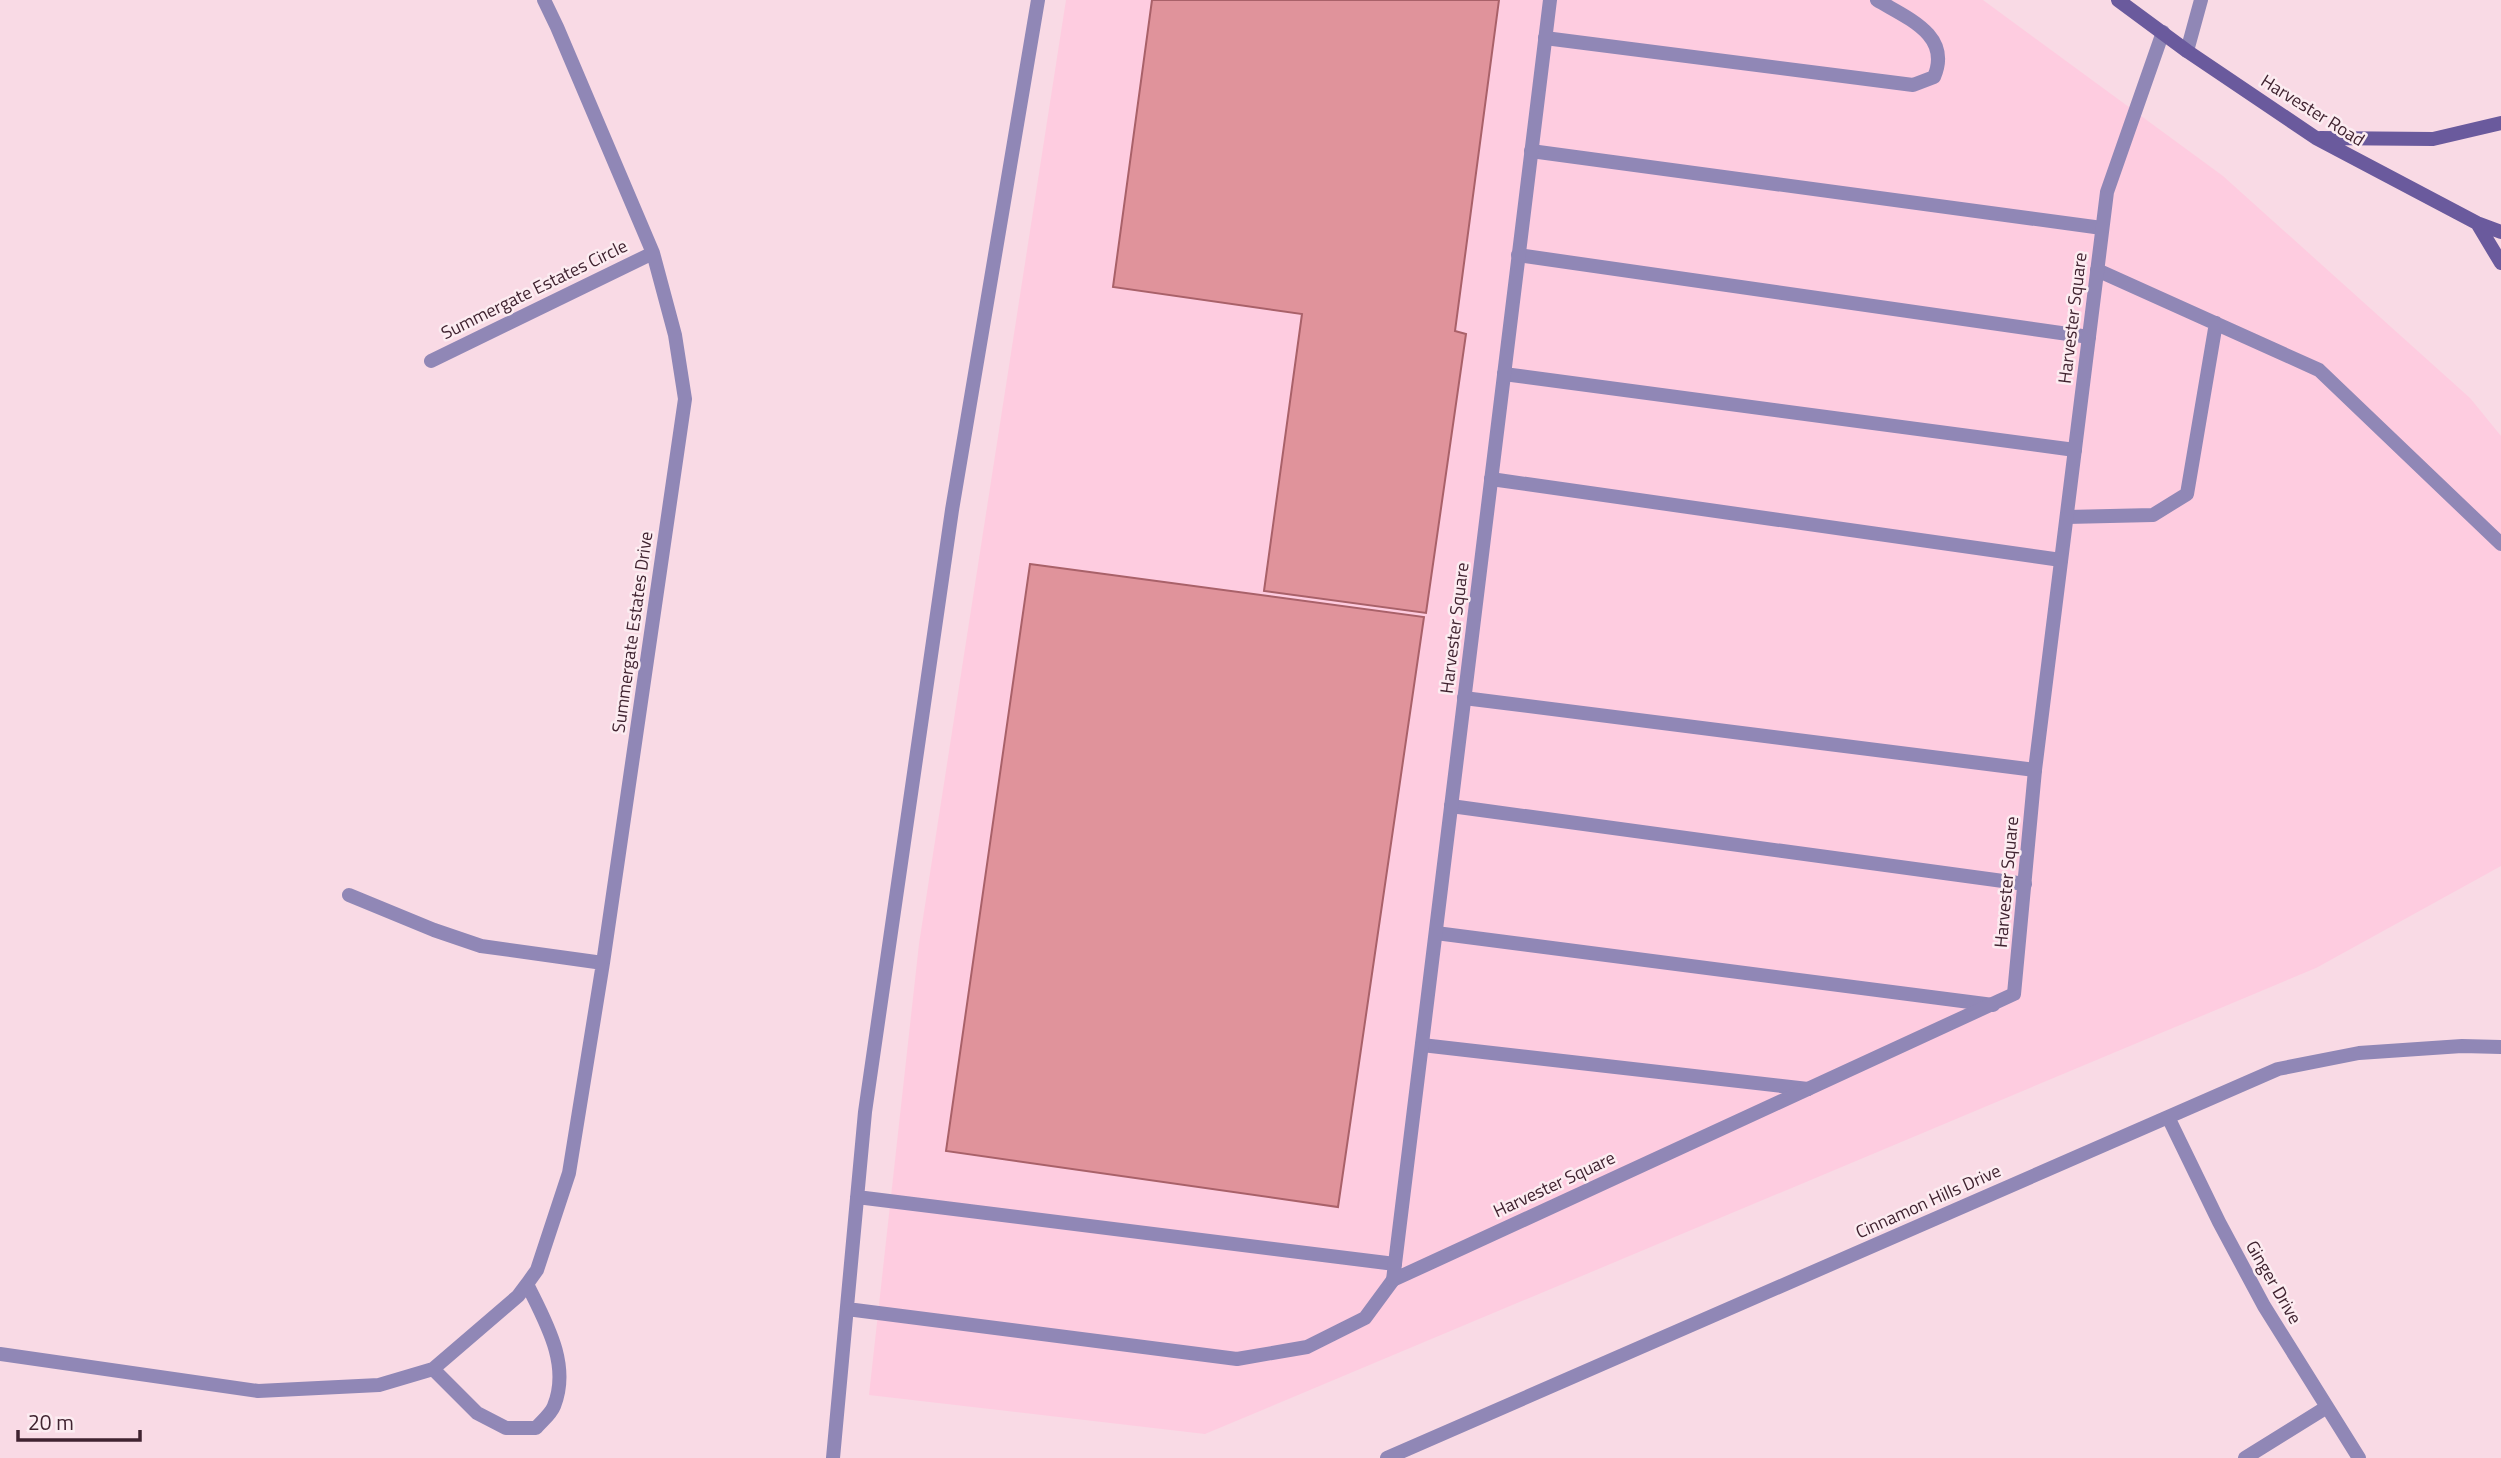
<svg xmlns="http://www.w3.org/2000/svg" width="2501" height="1458" font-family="'Titillium Web',sans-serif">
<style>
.built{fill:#fecce0}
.building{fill:#e0939b;stroke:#a96169;stroke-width:2}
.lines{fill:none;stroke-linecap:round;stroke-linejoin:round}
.service{stroke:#9087b6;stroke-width:14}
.minor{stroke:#9087b6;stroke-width:14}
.secondary{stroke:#6a5a9d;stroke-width:14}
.labels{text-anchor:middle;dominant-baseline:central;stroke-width:5;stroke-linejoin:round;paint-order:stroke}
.street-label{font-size:18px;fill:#402330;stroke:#fcecf1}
</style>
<rect width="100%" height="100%" fill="#f9dae5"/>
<path class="built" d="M1066 0H1983L2223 176 2470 398 2501 436V866L2316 968 1205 1434 869 1395 919 944Z"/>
<path class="building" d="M1152 0H1499L1455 331 1466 334 1426 613 1264 591 1302 314 1113 287Z
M1030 564 1424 617 1338 1207 946 1151Z"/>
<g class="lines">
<path class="service" d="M1545 38 1913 85 1934 77C1952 35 1907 18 1877 0
M2187 51 2201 0
M1531 151 2102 228
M1518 255 2089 337
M2097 270 2319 370 2501 544
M1504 374 2075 450
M1491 479 2061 560
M2067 517 2153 515 2187 494 2216 323
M1464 698 2035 770
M1451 806 2025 884
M1436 933 1993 1005
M1422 1045 1808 1089
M857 1197 1395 1264
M847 1309 1237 1359 1307 1347 1365 1318 1393 1280
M833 1458 865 1112 952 510 1038 0"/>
<path class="minor" d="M1550 0 1393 1280 2014 994 2035 770 2107 192 2163 32
M431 361 653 253
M349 895 434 930 481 946 603 963
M2168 1117 2219 1222 2264 1306 2359 1458
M0 1354 258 1391 379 1385 433 1369 518 1296 527 1284 537 1270 569 1173 603 963 685 399 675 335 653 253 557 27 544 0
M433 1369 477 1413 506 1428H536C542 1421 551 1414 554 1406 571 1364 545 1321 527 1284
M1387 1458 2278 1069 2359 1053 2462 1046 2501 1047
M2245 1458 2327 1407"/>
<path class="secondary" d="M2118 0 2187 51 2316 138 2477 223 2501 232
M2320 138 2433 139 2501 123
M2477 223 2501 263"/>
</g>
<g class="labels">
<g class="street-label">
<text transform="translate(2313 110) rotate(32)">Harvester Road</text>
<text transform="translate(534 289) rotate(-26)">Summergate Estates Circle</text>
<text transform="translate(2072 318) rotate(-83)">Harvester Square</text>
<text transform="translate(1454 628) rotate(-83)">Harvester Square</text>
<text transform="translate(632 632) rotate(-82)">Summergate Estates Drive</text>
<text transform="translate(2006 882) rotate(-85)">Harvester Square</text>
<text transform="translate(1554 1184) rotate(-25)">Harvester Square</text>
<text transform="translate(1928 1201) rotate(-24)">Cinnamon Hills Drive</text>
<text transform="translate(2274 1282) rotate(60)">Ginger Drive</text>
</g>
</g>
<path d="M18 1430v10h122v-10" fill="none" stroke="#402330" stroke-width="3.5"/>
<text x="28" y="1430" font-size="21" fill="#402330" stroke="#fcecf1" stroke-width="5" paint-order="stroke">20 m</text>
</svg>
